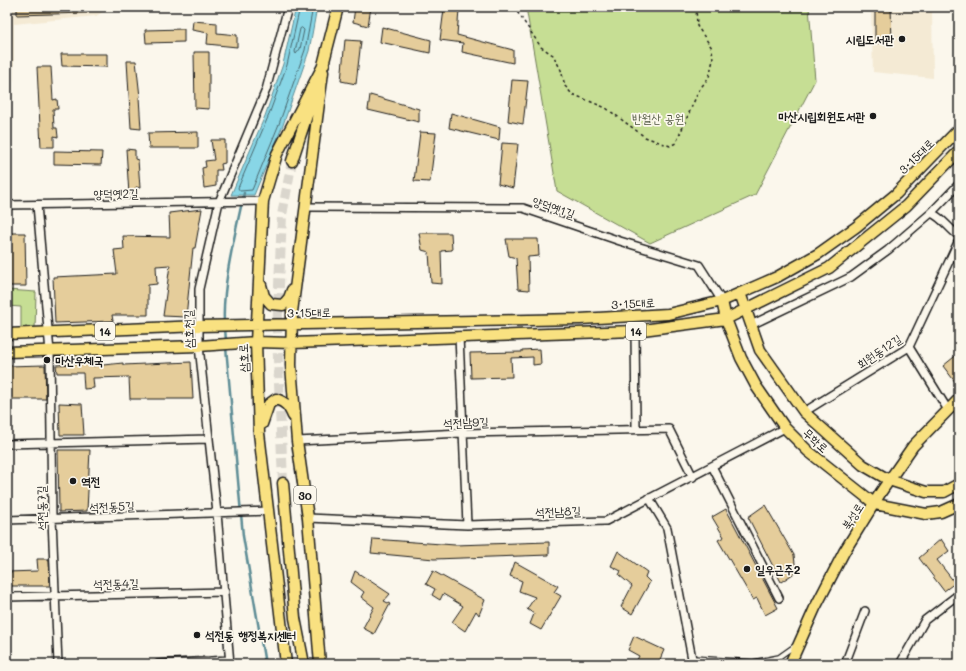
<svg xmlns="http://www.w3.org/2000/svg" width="966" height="671" font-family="Mali,'Poor Story',sans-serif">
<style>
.built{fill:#f4ead4}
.green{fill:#c6de94;stroke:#717d58}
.water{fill:#88d6e6;stroke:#5d8c95}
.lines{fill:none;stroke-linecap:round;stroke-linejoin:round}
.shore{stroke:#47666d;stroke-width:1}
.stream{stroke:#5d8c95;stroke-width:2.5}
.building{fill:#e5cd9b;stroke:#1c1c1c}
.primary-tunnel{stroke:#dad6cd;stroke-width:10;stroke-dasharray:10 5;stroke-linecap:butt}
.service-casing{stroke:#1c1c1c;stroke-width:6}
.minor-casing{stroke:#1c1c1c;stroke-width:10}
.primary-casing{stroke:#1c1c1c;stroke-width:13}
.path{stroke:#1c1c1c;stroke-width:1.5;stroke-dasharray:3 3;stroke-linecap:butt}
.service{stroke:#fbf7ec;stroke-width:3.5}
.minor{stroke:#fbf7ec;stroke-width:7}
.primary{stroke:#f9e181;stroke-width:10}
.poi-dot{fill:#1c1c1c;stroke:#fbf7ec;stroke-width:1.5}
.labels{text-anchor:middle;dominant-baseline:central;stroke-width:3.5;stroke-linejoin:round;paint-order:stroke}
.shield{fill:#fbf7ec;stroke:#5f5e5a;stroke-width:1}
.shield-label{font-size:11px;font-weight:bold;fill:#1c1c1c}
.poi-label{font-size:12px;font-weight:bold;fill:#1c1c1c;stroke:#fbf7ec;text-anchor:start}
.park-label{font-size:12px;fill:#4f5640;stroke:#fbf7ec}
.street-label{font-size:12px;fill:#1c1c1c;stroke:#fbf7ec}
</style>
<rect width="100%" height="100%" fill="#fbf7ec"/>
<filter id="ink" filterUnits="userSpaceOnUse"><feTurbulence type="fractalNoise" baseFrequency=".025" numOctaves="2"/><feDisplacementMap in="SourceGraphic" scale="8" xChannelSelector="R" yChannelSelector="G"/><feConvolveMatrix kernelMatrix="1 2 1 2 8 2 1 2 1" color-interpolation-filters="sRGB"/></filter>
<g filter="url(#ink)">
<path class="built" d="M7 7H111L96 16 14 24V82H7Z
M871 7H932L933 78 873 72Z"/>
<path class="green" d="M526 7H809L815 80 755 195 650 243 557 191Z
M7 290 36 292 35 330 21 329V307L7 306Z"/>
<path class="water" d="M296 7H317L309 51 283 125 254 195H231L265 116 283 64Z"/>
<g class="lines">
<path class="shore" d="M300 7 287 65 268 117 238 188 240 191 252 190 279 124 305 50 313 7
M302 28 304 30 300 49 296 54 295 52 300 29Z"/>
<path class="stream" d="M224 322C222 285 236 230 244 193
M225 327 226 342
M226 347 243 536 265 664"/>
</g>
<path class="building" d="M17 7H87V13L17 15Z
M355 7H371L368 26 353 22Z
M875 7H891L892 44 875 43Z
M444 9 459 10 457 35 513 50V63L462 52 463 43 440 40Z
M193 21 217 23V33L237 35V47L207 44 208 33 192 30Z
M382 27 431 40 430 53 380 42Z
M184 29V42L146 43 145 30Z
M345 40 361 41 356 84 341 81Z
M194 52H209V109L195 108Z
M61 54H107V67L62 66Z
M127 61H136L140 97H139L141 129 131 128Z
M37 67H51L53 100 57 99 58 109H53L54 128H57L58 137 54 136V147H41Z
M512 80 528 81 523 124 508 121Z
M370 95 419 109V122L368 110Z
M451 113 500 127 499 140 449 128Z
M198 132V148H149L148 133Z
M420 132 436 133 430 182 414 181Z
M211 140H225V163L221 164 222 170H216V186L204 188 202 168 206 167 205 161 214 160Z
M502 143 518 144 513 188 498 184Z
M126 149 135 150V159L138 160 140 188 136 187V194H129Z
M54 151 102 152 101 165 54 164Z
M202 209 195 248H193L186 317 163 316 170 265 156 266 157 284 148 285V315H112L113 321 55 323 53 277 117 274 114 250 124 249 123 236 170 237 169 213Z
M7 233H25L26 286H7Z
M419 233H451L452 250 441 251 442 284 431 283 429 252 422 250Z
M506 239H538L539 256 528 257 529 290 518 289 516 258 509 256Z
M540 349 541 364 533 365V357L511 358 512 377 471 378 470 353 522 352V350Z
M959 353V387L943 366Z
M191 362 193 399H130L129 377 93 378 94 388 84 389 83 373H57L56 365 93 363V366L123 363V365Z
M45 365 46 399H7V366Z
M59 403 82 404 84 435H60Z
M58 450H90L87 511 59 512Z
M765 505 794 555 796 572 781 582 748 517Z
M726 509 778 608 765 615 757 598 753 600 718 540 724 537 712 517Z
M373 539 455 545 549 542V555L434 559 371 553Z
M941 539 949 551 937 560 955 583 944 591 919 558Z
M618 551 647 572 645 577 650 582 632 614 621 607 632 586 619 575 621 571 611 566Z
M37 559H49L50 586H7V572L38 571Z
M515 562 558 586 554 592 561 596 541 630 530 624 534 614 527 609 535 597 519 591 522 581 510 576Z
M355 571 390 594 384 601 390 604 374 634 363 628 374 607 361 597 364 592 351 582Z
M433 571 485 600 479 615 476 611 465 631 452 622 463 606 443 594 440 600 432 595 435 589 426 584Z
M634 636 664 650 658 664 646 661 644 664H639L636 662 639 656 628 650Z"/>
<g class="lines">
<path class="primary-tunnel" d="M283 483 277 333 282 215 292 161"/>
<g class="service-casing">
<path id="service" d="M693 658 753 662 779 657 796 645"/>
</g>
<g class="minor-casing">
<path id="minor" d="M7 205 263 201
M37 205 50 352 52 519 58 664
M305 207 523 208 620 241 699 265 722 301
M931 213 959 184
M751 325 851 277 888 250 931 213C942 217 949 229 959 236
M635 331 636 428
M459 336 467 525
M909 347 948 410
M804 412 909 347 959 240
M297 441 462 433 669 429 693 477
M7 444 209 439
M712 466 779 598
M649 498 667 528 693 664
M308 518 467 525 606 521 785 428
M7 520 269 511
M7 597 225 592
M158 664 229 660
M230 664 217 513 199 346V289L219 202 266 90 288 7
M845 664 865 611
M900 664 925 620 959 594"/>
</g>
<g class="primary-casing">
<path id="primary" d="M322 69 338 7
M292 161 314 94
M261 285 264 296 271 304 283 305 289 298 292 290
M740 293 760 350 804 412 863 465 889 480 926 492H944L959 484
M722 301 726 319 741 358 756 386 785 428 808 451 875 504 926 514 941 512 959 504
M7 334 199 326 580 319 668 314 722 301 777 277 818 254 856 227 896 194 959 129
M7 352 199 346 256 342 292 343 635 331 726 319 829 268 906 206 959 151
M262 424 269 404 276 399C286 402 289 407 293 416
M283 483 295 618 304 664
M286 664 259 433 256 342 263 201 277 154 324 64
M320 664 308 518 297 441 291 365 292 312 323 72
M790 664 815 608 844 552 881 492 913 446 959 399"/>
</g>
<path class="path" d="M514 7 541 47 553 55 561 70 565 86 572 94 606 108 645 137 670 146 676 143 699 90 709 77 713 60 712 48 697 26 696 7"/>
<use href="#service" class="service"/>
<use href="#minor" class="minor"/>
<use href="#primary" class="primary"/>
</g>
</g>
<g class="poi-dot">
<circle cx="902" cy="39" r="4"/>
<circle cx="873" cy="116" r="4"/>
<circle cx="47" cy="360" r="4"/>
<circle cx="73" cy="481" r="4"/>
<circle cx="747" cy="569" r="4"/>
<circle cx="197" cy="635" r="4"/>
</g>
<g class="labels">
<g class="shield">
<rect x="95" y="322" width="20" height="18" rx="3"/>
<rect x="626" y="322" width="20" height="18" rx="3"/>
<rect x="294" y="486" width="22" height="18" rx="3"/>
</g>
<g class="shield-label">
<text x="105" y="331">14</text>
<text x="636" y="331">14</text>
<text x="305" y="495">30</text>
</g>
<g class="poi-label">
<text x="894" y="39" text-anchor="end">시립도서관</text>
<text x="865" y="116" text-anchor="end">마산시립회원도서관</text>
<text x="55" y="360">마산우체국</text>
<text x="81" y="481">역전</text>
<text x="755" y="569">일우근주2</text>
<text x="205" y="635">석전동 행정복지센터</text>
</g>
<g class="park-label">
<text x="658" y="118">반월산 공원</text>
</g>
<g class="street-label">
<text transform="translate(916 156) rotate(-45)">3·15대로</text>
<text transform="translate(116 193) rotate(-1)">양덕옛2길</text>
<text transform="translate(554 207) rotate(19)">양덕옛1길</text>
<text transform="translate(633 303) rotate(-3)">3·15대로</text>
<text transform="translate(309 312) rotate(-1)">3·15대로</text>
<text transform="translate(188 329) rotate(-92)">삼호천길</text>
<text transform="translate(879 351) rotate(-34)">회원동12길</text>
<text transform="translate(243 358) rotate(-92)">삼호로</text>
<text transform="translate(466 422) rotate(-2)">석전남9길</text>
<text transform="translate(816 440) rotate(42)">무학로</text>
<text transform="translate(112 506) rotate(-2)">석전동5길</text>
<text transform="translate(41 508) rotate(-91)">석전동7길</text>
<text transform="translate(558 511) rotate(-2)">석전남8길</text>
<text transform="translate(852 516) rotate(-57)">북성로</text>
<text transform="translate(116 583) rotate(-1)">석전동4길</text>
</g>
</g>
<rect width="966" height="671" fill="none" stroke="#fbf7ec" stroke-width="24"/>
<rect x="12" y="12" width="942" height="647" fill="none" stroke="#1c1c1c" stroke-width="1.5" filter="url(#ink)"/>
</svg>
